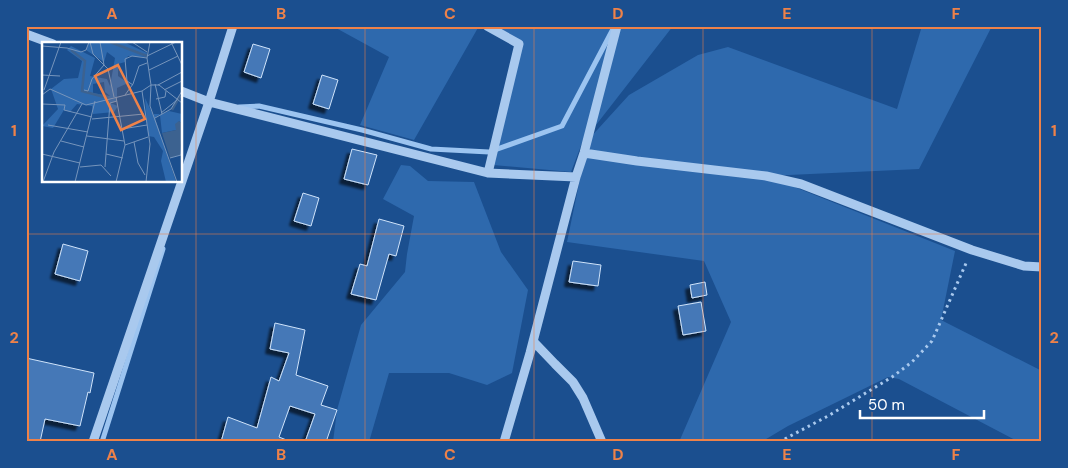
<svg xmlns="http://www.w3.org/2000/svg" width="1068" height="468" font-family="'DM Sans',sans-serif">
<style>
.green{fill:#2e69ad}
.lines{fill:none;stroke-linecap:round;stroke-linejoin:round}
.stream{stroke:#9cc4f0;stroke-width:5}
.building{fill:#4478b7;stroke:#cfe3fa;filter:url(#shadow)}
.path{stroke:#a9c9ee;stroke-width:3;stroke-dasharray:2.5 4;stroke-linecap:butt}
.minor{stroke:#a9c9ee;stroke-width:9}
.grid{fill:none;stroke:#ee8249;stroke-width:1;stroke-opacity:0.55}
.inset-river{fill:none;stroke:#3c6290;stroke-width:2.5}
.inset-road{fill:none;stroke:#7695bc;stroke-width:1}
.view{fill:#ee8249;fill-opacity:0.15;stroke:#ee8249;stroke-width:2.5}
.inset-edge{fill:none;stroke:#fff;stroke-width:2.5}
.neatline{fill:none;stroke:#ee8249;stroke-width:2}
.grid-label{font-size:16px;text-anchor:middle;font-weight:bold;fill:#ee8249}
</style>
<defs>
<filter id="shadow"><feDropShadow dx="-4.5" dy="4.5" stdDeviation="1" flood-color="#0009"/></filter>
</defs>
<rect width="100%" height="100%" fill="#1b4f8f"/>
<path class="green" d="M337 26H479L414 140 360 125 389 57 336 28Z
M496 26H673L582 143 571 172 493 165 523 42Z
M922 26H992L919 169 767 176 955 251 941 320 1042 371V442H1019L899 379 888 377 788 426 761 442H679L731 322 704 261 567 242 588 140 629 95 698 55 728 47 897 109Z
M401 165 410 166 428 181 474 182 501 252 528 290 512 373 487 385 449 373H389L369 442H333L337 410 361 325 405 272 407 254 414 216 383 199Z"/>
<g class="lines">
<path class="stream" d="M239 107 259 106 362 130 431 149 489 152 562 126 613 29
M102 442 163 249"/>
</g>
<path class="building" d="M253 44 270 49 261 78 244 72Z
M322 75 338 80 329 109 313 104Z
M352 149 377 155 368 185 344 179Z
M303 193 319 198 311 226 294 221Z
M379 219 404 226 396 256 389 254 376 300 351 294 360 264 367 266Z
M63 244 88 251 80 281 55 274Z
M573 261 601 265 598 286 569 282Z
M705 282 707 295 692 298 690 285Z
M701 302 706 331 683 335 678 306Z
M275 323 305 330 296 375 328 386 321 405 337 410 326 442H305L315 414 290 406 279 437 289 441V442H221L228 417 257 428 271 377 279 381 289 353 270 349Z
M26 358 94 373 90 393 88 392 80 426 45 419 40 442H26Z"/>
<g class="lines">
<path class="path" d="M779 442 828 416 892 377 912 362 932 341 967 261"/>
<path class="minor" d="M487 26 519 44 488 173
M26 34 53 44
M181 91 209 102 488 173 576 177
M584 153 637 161 766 176 801 184 972 250 1024 266 1042 267
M533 341 555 364 573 382 583 398 602 442
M93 442 209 102 233 26
M504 442 530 353 576 177 584 153 617 26"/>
</g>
<path class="grid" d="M196 26V442M365 26V442M534 26V442M703 26V442M872 26V442M26 234H1042"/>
<g transform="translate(42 42)">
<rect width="140" height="140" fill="#1b4f8f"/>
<path d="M47 0H82L105 11 104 15 86 14 83 20 76 22V34L86 41 75 46V59L68 61 76 64 72 70 51 72 50 64 35 62 28 70 22 68 11 86 0 84 16 67 9 47 22 37 36 36 40 19 25 8 29 4 53 16 48 34 65 37 68 44 73 16 65 10 62 20 44 8ZM62 40 63 50 68 54 51 51V42ZM103 56 112 75V72H118L113 76 134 140H124L119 119 121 109 112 95 106 94ZM127 69 140 72V82L137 79 134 88 120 91 118 73Z" fill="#2e69ad" fill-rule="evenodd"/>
<path d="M137 79 140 82 138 113 128 116 120 91 134 88 133 82Z" fill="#3c6290"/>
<path class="inset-river" d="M68 0 105 14M29 8 43 19 40 49 66 56M130 68 138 54"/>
<path class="inset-road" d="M48 0 51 12 66 27 72 55M90 0 105 10M129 0 140 23M0 4 25 6 39 10 44 8 47 0M105 14 134 0M107 28 136 14M0 33 18 34M113 42 120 72M91 43 85 39 83 17 90 14 105 16M116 43 140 30M2 48 19 0M42 48 46 49 50 37 62 23 58 0M122 48 140 39M100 49 108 102 104 140M0 53 8 47 44 63 100 49 109 43 105 16 108 0M83 53 91 42 97 24 105 21M74 55 83 103 74 140M114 57 123 55 124 49M0 62 23 63 22 68 50 75M119 71 135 58M113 76 129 67 140 49M50 77 102 72M6 83 46 90M80 87 105 83M45 94 82 99M19 99 42 105M92 100 96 121 103 133M83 103 106 95M0 112 38 121M64 112 81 116M128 116 139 113 140 94M38 125 59 123 69 134M63 125 68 61 75 59M1 140 12 110 40 62M33 140 53 59M135 140 108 64 109 43H117L140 61"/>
<path class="view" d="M76 23 103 77 79 88 53 34Z"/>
<rect width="140" height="140" class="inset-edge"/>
</g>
<rect width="1068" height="468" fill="none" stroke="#1b4f8f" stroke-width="55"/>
<path d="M860 410v8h124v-8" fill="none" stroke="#ffffff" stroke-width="2.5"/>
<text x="868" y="410" font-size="15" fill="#ffffff" stroke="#1b4f8f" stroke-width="4" paint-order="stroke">50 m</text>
<rect x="28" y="28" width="1012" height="412" class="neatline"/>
<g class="grid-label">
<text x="112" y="19">A</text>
<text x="281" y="19">B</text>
<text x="450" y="19">C</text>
<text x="618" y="19">D</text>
<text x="787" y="19">E</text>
<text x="956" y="19">F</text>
<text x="14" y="136">1</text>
<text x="1054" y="136">1</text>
<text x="14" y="343">2</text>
<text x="1054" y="343">2</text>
<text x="112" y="460">A</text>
<text x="281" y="460">B</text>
<text x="450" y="460">C</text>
<text x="618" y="460">D</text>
<text x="787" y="460">E</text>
<text x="956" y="460">F</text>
</g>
</svg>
